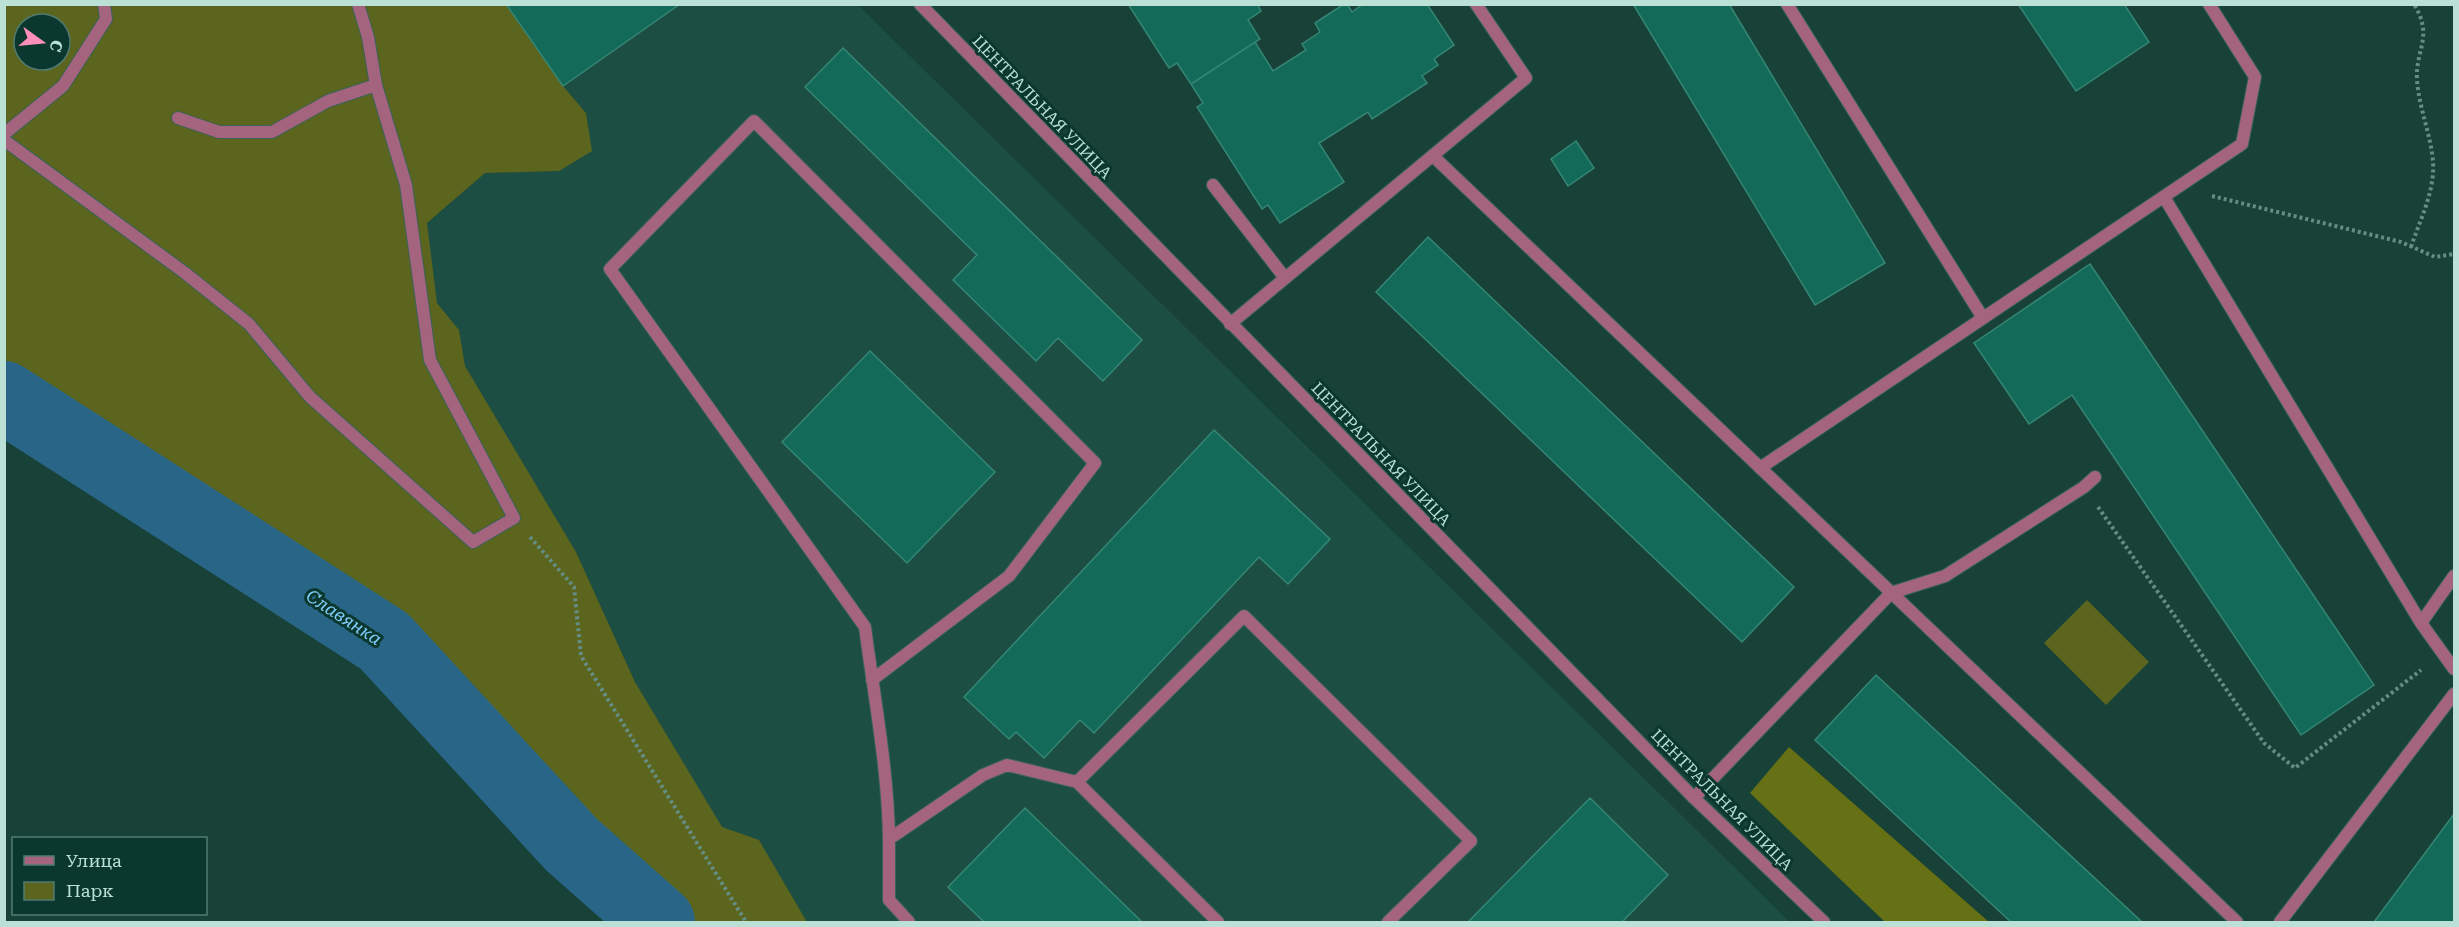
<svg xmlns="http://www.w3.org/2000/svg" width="2459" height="927" font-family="'Roboto Serif',serif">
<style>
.built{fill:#1d4e43}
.green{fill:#5c651e;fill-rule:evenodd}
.forest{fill:#667015}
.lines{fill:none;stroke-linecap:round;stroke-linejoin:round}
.river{stroke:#286587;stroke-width:72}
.building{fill:#136a59;stroke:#358674;stroke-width:1.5}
.service-casing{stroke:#396258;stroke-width:14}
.minor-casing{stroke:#396258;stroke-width:14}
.path{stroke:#658d83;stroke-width:4;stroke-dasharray:3 3;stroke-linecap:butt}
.service{stroke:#a5647d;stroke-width:12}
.minor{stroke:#a5647d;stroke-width:12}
.labels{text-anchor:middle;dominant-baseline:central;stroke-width:6;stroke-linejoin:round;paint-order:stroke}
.street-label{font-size:16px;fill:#bbe0d6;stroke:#0b382e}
.water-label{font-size:18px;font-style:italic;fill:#80cdfb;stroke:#0b382e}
</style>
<rect width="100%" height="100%" fill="#184238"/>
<path class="built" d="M506 5H858L1790 922H807L759 840 722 828 635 682 576 552 465 366 459 330 437 303 426 224 485 173 559 171 586 113 563 86Z"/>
<path class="green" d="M4 5H506L563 86 586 113 592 151 559 171 485 173 427 223 437 303 459 330 465 366 576 552 635 682 722 827 759 840 807 922H694L683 909 591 828 517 746 438 671 348 602 5 375ZM24 24H60V60H24Z
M2087 600 2149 662 2106 705 2044 643Z"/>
<path class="forest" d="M1789 747 1989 922H1885L1750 793Z"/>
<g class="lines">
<path class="river" d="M4 397 384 641 572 845 659 922"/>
</g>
<path class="building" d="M506 4H680L563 86Z
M1128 4H1257L1261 11 1248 20 1260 39 1191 84 1177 63 1169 68Z
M1344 4H1347L1352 12 1363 4H1427L1454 45 1434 59 1438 65 1422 76 1427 83 1372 119 1368 112 1319 143 1344 182 1280 223 1268 205 1262 209 1197 107 1203 103 1191 84 1255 42 1273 71 1306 50 1302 44 1320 32 1315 23Z
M1633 4H1729L1885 263 1815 305Z
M2018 4H2124L2149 42 2076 91Z
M843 48 1142 340 1103 381 1058 338 1036 361 953 280 977 255 805 87Z
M1576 141 1594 168 1568 186 1551 159Z
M1428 237 1794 587 1742 642 1376 292Z
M2090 264 2374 685 2301 735 2072 395 2029 424 1974 343Z
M870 351 995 472 907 563 782 442Z
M1214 430 1330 539 1288 584 1259 557 1094 733 1080 720 1044 758 1016 732 1009 739 964 697Z
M1876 675 2142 922H2011L1815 740Z
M1590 798 1668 875 1622 922H1468Z
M1025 808 1142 922H984L948 887Z
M2454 814V922H2374Z"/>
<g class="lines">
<g class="service-casing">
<path id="service" d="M1787 4 1983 318
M178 118 219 132H272L328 101 376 85
M4 134 63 86 106 19 104 4
M4 140 185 273 249 324 310 397 473 542 514 518 430 360 406 185 376 85 368 37 358 4
M1433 156 2237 922
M1213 185 1285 278
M2164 197 2421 623 2454 669
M1230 324 1526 78 1476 4
M1760 468 2242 144 2255 77 2209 4
M2421 623 2454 576
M872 680 1009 576 1095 463 754 121 610 269 865 627C874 697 888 768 889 839
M1077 782 1244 616 1471 841 1388 922
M1694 798 1891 593 1945 576 2084 487 2095 477
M909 922 889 900V839L983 775 1007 765 1077 782 1218 922
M2280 922 2454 694"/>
</g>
<g class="minor-casing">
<path id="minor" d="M920 4 1694 798 1824 922"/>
</g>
<path class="path" d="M2212 196 2401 242 2435 257 2454 254
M2411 247C2420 220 2435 191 2433 162 2431 135 2419 108 2417 80 2415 50 2434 37 2414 4
M2098 507 2264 743 2295 768 2421 670
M530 537 574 587 581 656 746 922"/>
<use href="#service" class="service"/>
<use href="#minor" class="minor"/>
</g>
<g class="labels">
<g class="street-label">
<text transform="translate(1042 107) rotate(46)">ЦЕНТРАЛЬНАЯ УЛИЦА</text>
<text transform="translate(1381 454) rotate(46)">ЦЕНТРАЛЬНАЯ УЛИЦА</text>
<text transform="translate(1722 800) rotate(45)">ЦЕНТРАЛЬНАЯ УЛИЦА</text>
</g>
<g class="water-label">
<text transform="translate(344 617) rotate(33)">Славянка</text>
</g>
</g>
<rect width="2459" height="927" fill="none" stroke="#bbe0d6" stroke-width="12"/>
<rect x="12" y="837" width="195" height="78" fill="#0b382e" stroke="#517b71" stroke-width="1.5"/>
<rect x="24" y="856" width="30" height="9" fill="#a5647d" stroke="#517b71" stroke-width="1.5"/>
<text x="66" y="867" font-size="18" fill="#bbe0d6">Улица</text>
<rect x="24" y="882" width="30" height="18" fill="#5c651e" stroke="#517b71" stroke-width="1.5"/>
<text x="66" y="897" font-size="18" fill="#bbe0d6">Парк</text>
<g transform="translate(42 42) rotate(105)"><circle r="28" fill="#0b382e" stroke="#517b71" stroke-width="1.5"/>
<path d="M0-4.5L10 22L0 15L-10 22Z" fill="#ff8eba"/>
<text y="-9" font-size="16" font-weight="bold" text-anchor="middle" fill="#bbe0d6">С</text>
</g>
</svg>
